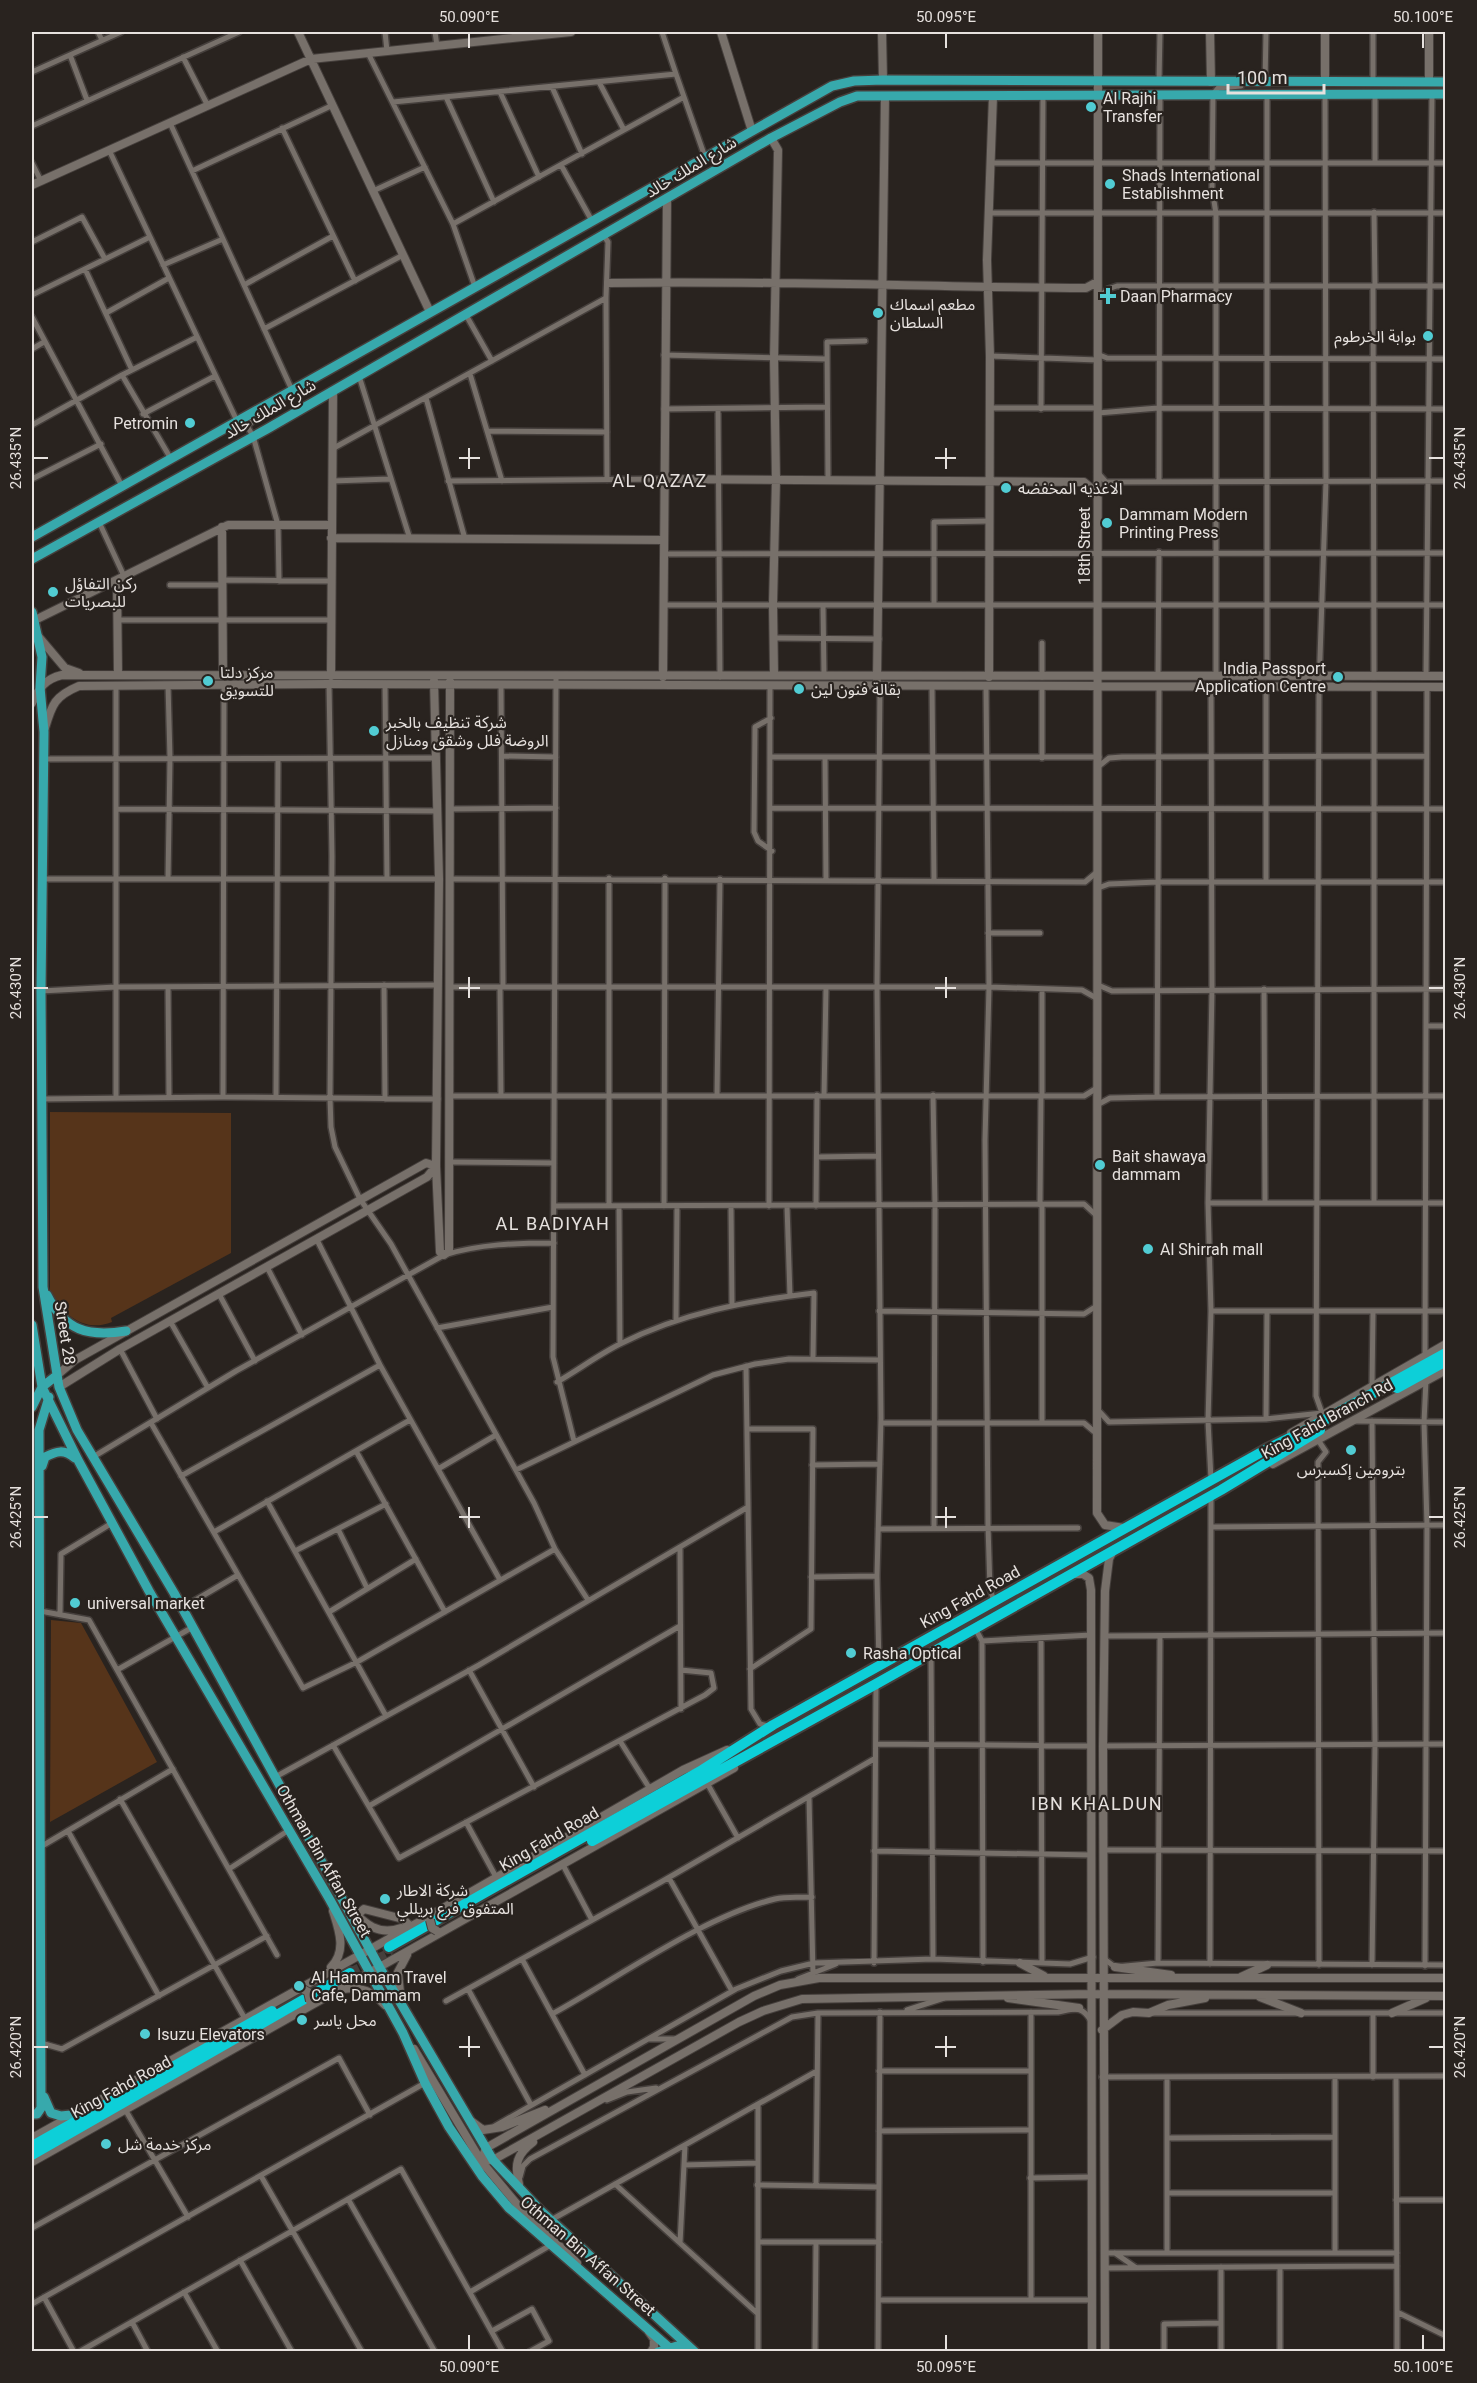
<svg xmlns="http://www.w3.org/2000/svg" width="1477" height="2383" font-family="Roboto,'Noto Sans Arabic',sans-serif">
<style>
.green{fill:#56341a}
.lines{fill:none;stroke-linecap:round;stroke-linejoin:round}
.highway-tunnel{stroke:#45403c;stroke-width:10;stroke-dasharray:10 5;stroke-linecap:butt}
.street-casing{stroke:#453f3c;stroke-width:8}
.secondary-casing{stroke:#453f3c;stroke-width:10}
.primary-casing{stroke:#453f3c;stroke-width:12}
.highway-casing{stroke:#453f3c;stroke-width:14}
.street{stroke:#77706a;stroke-width:5}
.secondary{stroke:#77706a;stroke-width:8}
.primary{stroke:#37a9ac;stroke-width:9}
.highway{stroke:#0dcfd8;stroke-width:10}
.secondary-bridge-casing{stroke:#453f3c;stroke-width:10;stroke-linecap:butt}
.secondary-bridge{stroke:#77706a;stroke-width:8}
.ticks{fill:none;stroke:#e6e1de;stroke-width:2}
.poi-dot{fill:#51ccd3;stroke:#29231f;stroke-width:2}
.labels{text-anchor:middle;dominant-baseline:central;stroke-width:4.5;stroke-linejoin:round;paint-order:stroke}
.poi-label{font-size:16px;fill:#e6e1de;stroke:#29231f;text-anchor:start}
.street-label{font-size:16px;fill:#e6e1de;stroke:#29231f}
.neighbourhood-label{font-size:18px;letter-spacing:1.5px;fill:#e6e1de;stroke:#29231f}
.neatline{fill:none;stroke:#e6e1de;stroke-width:2}
.ticks-label{font-size:15px;text-anchor:middle;fill:#e6e1de}
</style>
<rect width="100%" height="100%" fill="#29231f"/>
<path class="green" d="M50 1112 231 1113V1253L111 1318 112 1322C84 1333 65 1315 50 1294Z
M51 1620 81 1623 157 1762 50 1822Z"/>
<g class="lines">
<path class="highway-tunnel" d="M350 1973 392 1952"/>
<g class="street-casing">
<path id="street" d="M98 32 102 40
M385 32 387 51
M435 32 437 46
M662 32 676 74
M1373 32V82
M368 53 453 224 475 287
M70 55 87 100
M183 57 208 106
M32 72 121 32
M1159 81 1160 32
M599 82 624 130
M1265 83 1266 32
M552 87 582 154
M500 92 539 177
M446 97 494 202
M393 102 676 74 705 157
M170 123 292 390
M32 126 239 32
M282 128 355 281
M109 150 237 421
M32 163 41 181
M991 163H1446
M1375 163V94
M561 165 592 221
M192 171 333 105
M373 191 425 167
M1374 212 1375 286
M990 213H1446
M453 224 684 97
M32 242 82 217 105 259
M163 265 223 239
M85 269 132 370 122 375 171 459
M244 285 333 236
M1373 286 1374 677
M32 295 150 237
M606 298 607 480
M1098 298 1108 289 1117 286H1446
M106 313 169 278
M466 315 492 361
M32 317 122 486
M264 329 403 255
M32 349 44 342
M1097 354 1107 358 1446 359
M664 355 827 359
M990 356 1098 360
M132 370 197 337
M470 374 502 481
M359 376 410 539
M426 398 465 539
M269 408 247 426 253 436 278 525 279 581
M990 408H1097
M664 409 827 407
M1041 409 1043 96
M718 410 720 677
M1098 413 1158 408 1446 409
M143 414 215 376
M32 425 122 375
M487 431 607 432
M332 449 606 298 608 242 604 236
M1097 472 1106 482 1446 481
M32 479 101 444
M828 480 827 342 865 341
M332 481 390 479
M448 481 664 479
M1159 482 1160 95
M99 522 124 576
M664 554 1446 553
M222 580 331 581
M170 585H222
M664 605H1446
M823 605 824 675
M934 605V522L990 521
M117 620H331
M775 638 879 639
M1158 675 1159 552
M1216 676V214L1212 188 1213 94 1218 88 1241 86
M1267 676V94
M1426 676 1432 94
M556 677 553 1357 574 1441
M1042 677V643
M329 684 332 856 330 1098 331 1127 335 1147 360 1199 391 1244 534 1503 555 1549 588 1600
M385 684 387 879
M116 685V1098
M168 685 170 758 168 879
M501 685 503 987
M932 686 934 880
M986 686 989 987 985 1140 988 1526 990 1589 994 1601
M1266 686V882
M771 718 755 727 754 832 758 841 772 851
M502 756 556 757
M771 757H1099
M825 757 826 880
M1042 758V686
M44 759 437 758
M1099 766 1109 758 1122 757 1426 756
M771 808 1446 809
M116 809 437 811
M449 809 556 808
M609 878V1206
M42 879H439
M449 879 1085 882 1097 872
M1098 888 1109 884 1158 882H1446
M988 933H1040
M384 985 385 1099
M1098 985 1112 991 1446 989
M168 987 169 1097
M449 987H989L1082 990 1098 999
M500 987 501 1096
M1264 989 1265 1203
M41 991 116 987 438 985
M1427 1026H1446
M933 1095 935 1206 934 1527
M449 1096H1084L1097 1088
M717 1096 720 879
M824 1096 826 988
M1042 1096V989
M223 1097 224 685
M276 1097 278 759
M1157 1097 1159 687
M42 1099 223 1097 438 1099
M1097 1105 1110 1098 1157 1097 1446 1096
M817 1157 878 1156
M449 1162 554 1163
M1208 1203H1446
M1374 1203V687
M1040 1205 1041 1096
M554 1206 1084 1204 1097 1216
M619 1206 620 1344
M664 1206 665 878
M731 1206 732 1305
M769 1206 770 686
M787 1206 790 1296
M816 1206 817 1095
M317 1240 380 1365 500 1580
M267 1267 302 1335
M219 1294 255 1361
M879 1311 1084 1314 1095 1307
M1211 1311H1446
M170 1321 208 1388
M676 1321 677 1206
M437 1328 553 1307
M120 1349 157 1419
M1425 1355 1427 687
M746 1366 751 1709 760 1724 769 1726
M557 1382C578 1370 598 1355 620 1344 681 1313 746 1301 814 1293L813 1357
M1372 1385 1373 1312
M1097 1409 1109 1422 1266 1419 1322 1413 1316 1396 1319 687 1326 481 1325 94
M1266 1419 1267 1312
M1354 1421 1446 1422
M151 1423 303 1688 357 1662 555 1549
M881 1423H1084L1097 1434
M1042 1423V1205
M747 1429H813L811 1629 750 1669
M1318 1440 1326 1452 1318 1462 1319 1965
M356 1451 445 1612
M93 1457 236 1371 444 1255C480 1244 516 1243 554 1243
M812 1465 880 1464
M438 1469 496 1435
M516 1470 713 1375 755 1364 789 1359 880 1360
M181 1476 380 1365
M1211 1479 1208 1421 1211 1311 1208 1203 1212 989 1211 687
M267 1501 386 1716
M1211 1527 1446 1525
M338 1529 367 1588
M878 1529 1078 1528
M214 1532 410 1420
M680 1547 681 1709
M295 1551 386 1504
M811 1577 877 1576
M182 1608 238 1575
M40 1611 89 1620 277 1955
M329 1612 416 1559
M60 1615 61 1554 112 1523
M975 1628 982 1641 983 1962
M1105 1636 1446 1633
M1041 1638 1042 1962
M982 1641 1091 1635
M931 1654 933 1959
M879 1665 877 1576 881 1418 877 987 880 686
M117 1670 193 1627
M469 1670 534 1787
M620 1741 650 1789
M877 1744 1090 1746
M333 1745 399 1858 705 1695 714 1688 711 1673 681 1670
M1103 1746 1446 1744
M277 1776 479 1665 748 1507
M707 1783 738 1838
M809 1797 813 1974
M120 1799 244 2017
M369 1806 680 1626
M466 1822 496 1877
M68 1831 159 1996
M42 1846 173 1769
M1103 1850 1446 1851
M874 1851 1092 1855
M563 1865 592 1920
M229 1869 289 1830
M669 1878 732 1991
M1103 1958 1115 1967 1158 1963 1446 1965
M522 1959 585 2075
M874 1963 876 1684
M1158 1963 1160 1636
M1210 1964 1211 1495
M1372 1965 1375 1744 1372 1421
M1425 1966 1427 1525 1424 1422 1426 1380
M798 1979 836 1964
M468 1989 531 2105
M446 2001 661 1882 874 1759
M907 2010 944 1998
M1031 2012V2299
M1154 2013H1446
M1373 2013V2077
M552 2014C618 1978 704 1916 775 1899 787 1896 800 1898 812 1897
M649 2039H675
M41 2043 62 2049 267 1936
M879 2071H1030
M1102 2077 1446 2076
M1335 2077V2253
M1396 2077 1397 2312 1446 2336
M607 2100 627 2092 656 2088
M758 2104V2352
M126 2111 188 2217
M495 2126 736 1989 781 1971 814 1963 933 1959 1070 1964 1093 1957
M879 2131 1029 2130
M1167 2138 1335 2137
M684 2165 757 2163
M261 2176 362 2352
M520 2177 523 2166 530 2159 792 2017 818 2013 1058 2012C1075 2009 1082 2005 1091 2021
M1030 2178 1092 2177
M615 2184 757 2313
M757 2185 879 2187
M816 2186 818 2013
M1167 2193H1335
M348 2199 435 2352
M1396 2200H1446
M551 2220 817 2071
M32 2228 339 2058 370 2115
M758 2242H879
M680 2243 685 2145
M1104 2253H1397
M1115 2253 1135 2267
M1167 2253V2077
M240 2260 292 2352
M1221 2267V2352
M1280 2267V2352
M1104 2268 1397 2266
M184 2292 218 2352
M470 2292 549 2246
M44 2297 74 2352
M879 2300H1092
M32 2304 425 2083
M1397 2312V2352
M132 2322 148 2352
M492 2331 532 2309 549 2341 529 2352
M79 2352 401 2169 503 2352
M815 2352 816 2242
M878 2352 880 2012
M1164 2352V2324L1221 2323"/>
</g>
<g class="secondary-casing">
<path id="secondary" d="M298 32 430 312
M721 32 752 131
M882 32 883 80
M1098 32 1097 1513 1105 1525 1124 1528
M1210 32 1211 82
M1325 32V82
M1429 32V82
M771 138 778 150 774 359 776 480 773 604 774 674
M32 185 311 59 571 32
M608 283C767 280 927 287 1086 288L1097 282
M664 479 1084 482 1097 493
M222 527 223 676
M331 538 664 540
M117 580 118 675
M35 620 228 525H331
M38 636 65 668 79 673
M331 676 333 391
M663 677 667 200
M989 677 990 356 987 260 993 96
M877 679 885 96
M434 681 439 879 436 1166 440 1252 444 1255 449 1251 450 682
M32 703C39 688 45 679 62 675L1446 676
M45 728C52 704 55 696 79 686L329 684 1446 687
M56 1376 75 1360 426 1163 436 1166 427 1177 120 1349 59 1387
M1291 1433 1446 1344
M1273 1464 1446 1370
M1075 1574H1083L1089 1578 1091 1590 1092 2352
M350 1908C365 1924 378 1936 401 1928
M357 1915 364 1909 403 1919 409 1925
M1020 1963 1044 1976
M331 1967C347 1951 339 1930 333 1911
M1115 1967 1171 1975
M1241 1977 1267 1965
M343 1989C361 1986 373 1992 385 2005
M1260 1997 1301 2013
M1008 1998 1079 2008
M401 2003 398 1972 407 1955
M1392 2013 1426 1998
M1102 2030 1122 2015 1133 2012 1149 2013 1168 2005 1205 1998
M414 2049 481 2161 493 2160 739 2022 763 2011 802 1999 1093 1994 1446 1996
M471 2121 483 2130 502 2127 545 2110
M32 2138 419 1922 683 1770 727 1750
M32 2162 734 1768
M519 2184C514 2164 517 2154 533 2142
M577 2263 521 2209 481 2161 486 2148 754 1996 780 1985 819 1978H1446
M649 2332 654 2339V2347L651 2352
M1105 2352 1103 1746 1105 1591 1109 1559 1113 1551"/>
</g>
<g class="primary-casing">
<path id="primary" d="M32 537 832 86 854 81 883 80 1446 82
M32 559 267 429 771 138 840 102 857 96 1446 94
M32 612 42 657 40 687 44 732 41 991 43 1287 59 1387 77 1430 174 1593 380 1968 493 2160 542 2212 695 2352
M47 1295C65 1331 88 1337 126 1331
M32 1325 42 1387 78 1460 149 1591 330 1900 403 2033 425 2083 449 2127 482 2176 509 2208 674 2352
M32 1407 42 1387 56 1376
M42 1466 45 1457C57 1451 64 1449 75 1458
M44 2097 51 2113 61 2116 71 2115
M32 2114H37L41 2108 39 1430 49 1397
M658 2352 677 2346 692 2350"/>
</g>
<g class="highway-casing">
<path id="highway" d="M1397 1388 1446 1361
M592 1841 876 1684 1221 1490 1320 1430
M389 1947 702 1770 773 1725 1267 1449 1310 1428 1446 1353
M32 2146 272 2011
M32 2155 350 1973"/>
</g>
<use href="#street" class="street"/>
<use href="#secondary" class="secondary"/>
<use href="#primary" class="primary"/>
<use href="#highway" class="highway"/>
<g class="secondary-bridge-casing">
<path id="secondary-bridge" d="M430 1920 432 1928 437 1931
M303 1989 308 1992 310 2001"/>
</g>
<use href="#secondary-bridge" class="secondary-bridge"/>
</g>
<path class="ticks" d="M469 33V48M946 33V48M1423 33V48M469 448V469M946 448V469M33 458H48M459 458H480M935 458H956M1429 458H1444M469 977V998M946 977V998M33 988H48M459 988H480M935 988H956M1429 988H1444M469 1507V1528M946 1507V1528M33 1517H48M459 1517H480M935 1517H956M1429 1517H1444M469 2036V2057M946 2036V2057M33 2047H48M459 2047H480M935 2047H956M1429 2047H1444M469 2335V2350M946 2335V2350M1423 2335V2350"/>
<g class="poi-dot">
<circle cx="1091" cy="107" r="6"/>
<circle cx="1110" cy="184" r="6"/>
<path d="M1105 287h6v6h6v6h-6v6h-6v-6h-6v-6h6z"/>
<circle cx="878" cy="313" r="6"/>
<circle cx="1428" cy="336" r="6"/>
<circle cx="190" cy="423" r="6"/>
<circle cx="1006" cy="488" r="6"/>
<circle cx="1107" cy="523" r="6"/>
<circle cx="53" cy="592" r="6"/>
<circle cx="1338" cy="677" r="6"/>
<circle cx="208" cy="681" r="6"/>
<circle cx="799" cy="689" r="6"/>
<circle cx="374" cy="731" r="6"/>
<circle cx="1100" cy="1165" r="6"/>
<circle cx="1148" cy="1249" r="6"/>
<circle cx="1351" cy="1450" r="6"/>
<circle cx="75" cy="1603" r="6"/>
<circle cx="851" cy="1653" r="6"/>
<circle cx="385" cy="1899" r="6"/>
<circle cx="299" cy="1986" r="6"/>
<circle cx="302" cy="2020" r="6"/>
<circle cx="145" cy="2034" r="6"/>
<circle cx="106" cy="2144" r="6"/>
</g>
<g class="labels">
<g class="poi-label">
<text x="1103" y="98">Al Rajhi<tspan x="1103" dy="18">Transfer</tspan></text>
<text x="1122" y="175">Shads International<tspan x="1122" dy="18">Establishment</tspan></text>
<text x="1120" y="296">Daan Pharmacy</text>
<text x="890" y="304">مطعم اسماك<tspan x="890" dy="18">السلطان</tspan></text>
<text x="1416" y="336" text-anchor="end">بوابة الخرطوم</text>
<text x="178" y="423" text-anchor="end">Petromin</text>
<text x="1018" y="488">الاغذيه المخفضه</text>
<text x="1119" y="514">Dammam Modern<tspan x="1119" dy="18">Printing Press</tspan></text>
<text x="65" y="583">ركن التفاؤل<tspan x="65" dy="18">للبصريات</tspan></text>
<text x="1326" y="668" text-anchor="end">India Passport<tspan x="1326" dy="18">Application Centre</tspan></text>
<text x="220" y="672">مركز دلتا<tspan x="220" dy="18">للتسويق</tspan></text>
<text x="811" y="689">بقالة فنون لين</text>
<text x="386" y="722">شركة تنظيف بالخبر<tspan x="386" dy="18">الروضة فلل وشقق ومنازل</tspan></text>
<text x="1112" y="1156">Bait shawaya<tspan x="1112" dy="18">dammam</tspan></text>
<text x="1160" y="1249">Al Shirrah mall</text>
<text x="1351" y="1469" text-anchor="middle">بترومين إكسبرس</text>
<text x="87" y="1603">universal market</text>
<text x="863" y="1653">Rasha Optical</text>
<text x="397" y="1890">شركة الاطار<tspan x="397" dy="18">المتفوق فرع بريللي</tspan></text>
<text x="311" y="1977">Al Hammam Travel<tspan x="311" dy="18">Cafe, Dammam</tspan></text>
<text x="314" y="2020">محل ياسر</text>
<text x="157" y="2034">Isuzu Elevators</text>
<text x="118" y="2144">مركز خدمة شل</text>
</g>
<g class="street-label">
<text transform="translate(691 167) rotate(-31)">شارع الملك خالد</text>
<text transform="translate(270 409) rotate(-30)">شارع الملك خالد</text>
<text transform="translate(1084 546) rotate(-90)">18th Street</text>
<text transform="translate(65 1333) rotate(81)">Street 28</text>
<text transform="translate(1327 1419) rotate(-29)">King Fahd Branch Rd</text>
<text transform="translate(970 1597) rotate(-29)">King Fahd Road</text>
<text transform="translate(549 1839) rotate(-30)">King Fahd Road</text>
<text transform="translate(324 1861) rotate(60)">Othman Bin Affan Street</text>
<text transform="translate(121 2087) rotate(-29)">King Fahd Road</text>
<text transform="translate(588 2256) rotate(41)">Othman Bin Affan Street</text>
</g>
<g class="neighbourhood-label">
<text x="660" y="480">AL QAZAZ</text>
<text x="553" y="1223">AL BADIYAH</text>
<text x="1097" y="1803">IBN KHALDUN</text>
</g>
</g>
<rect width="1477" height="2383" fill="none" stroke="#29231f" stroke-width="66"/>
<path d="M1228 84v9h96v-9" fill="none" stroke="#e6e1de" stroke-width="3"/>
<text x="1237" y="84" font-size="18" fill="#e6e1de" stroke="#29231f" stroke-width="4.5" paint-order="stroke">100 m</text>
<rect x="33" y="33" width="1411" height="2317" class="neatline"/>
<g class="ticks-label">
<text x="469" y="22">50.090°E</text>
<text x="946" y="22">50.095°E</text>
<text x="1423" y="22">50.100°E</text>
<text transform="translate(16 458) rotate(-90)" y="5">26.435°N</text>
<text transform="translate(1460 458) rotate(-90)" y="5">26.435°N</text>
<text transform="translate(16 988) rotate(-90)" y="5">26.430°N</text>
<text transform="translate(1460 988) rotate(-90)" y="5">26.430°N</text>
<text transform="translate(16 1517) rotate(-90)" y="5">26.425°N</text>
<text transform="translate(1460 1517) rotate(-90)" y="5">26.425°N</text>
<text transform="translate(16 2047) rotate(-90)" y="5">26.420°N</text>
<text transform="translate(1460 2047) rotate(-90)" y="5">26.420°N</text>
<text x="469" y="2372">50.090°E</text>
<text x="946" y="2372">50.095°E</text>
<text x="1423" y="2372">50.100°E</text>
</g>
</svg>
